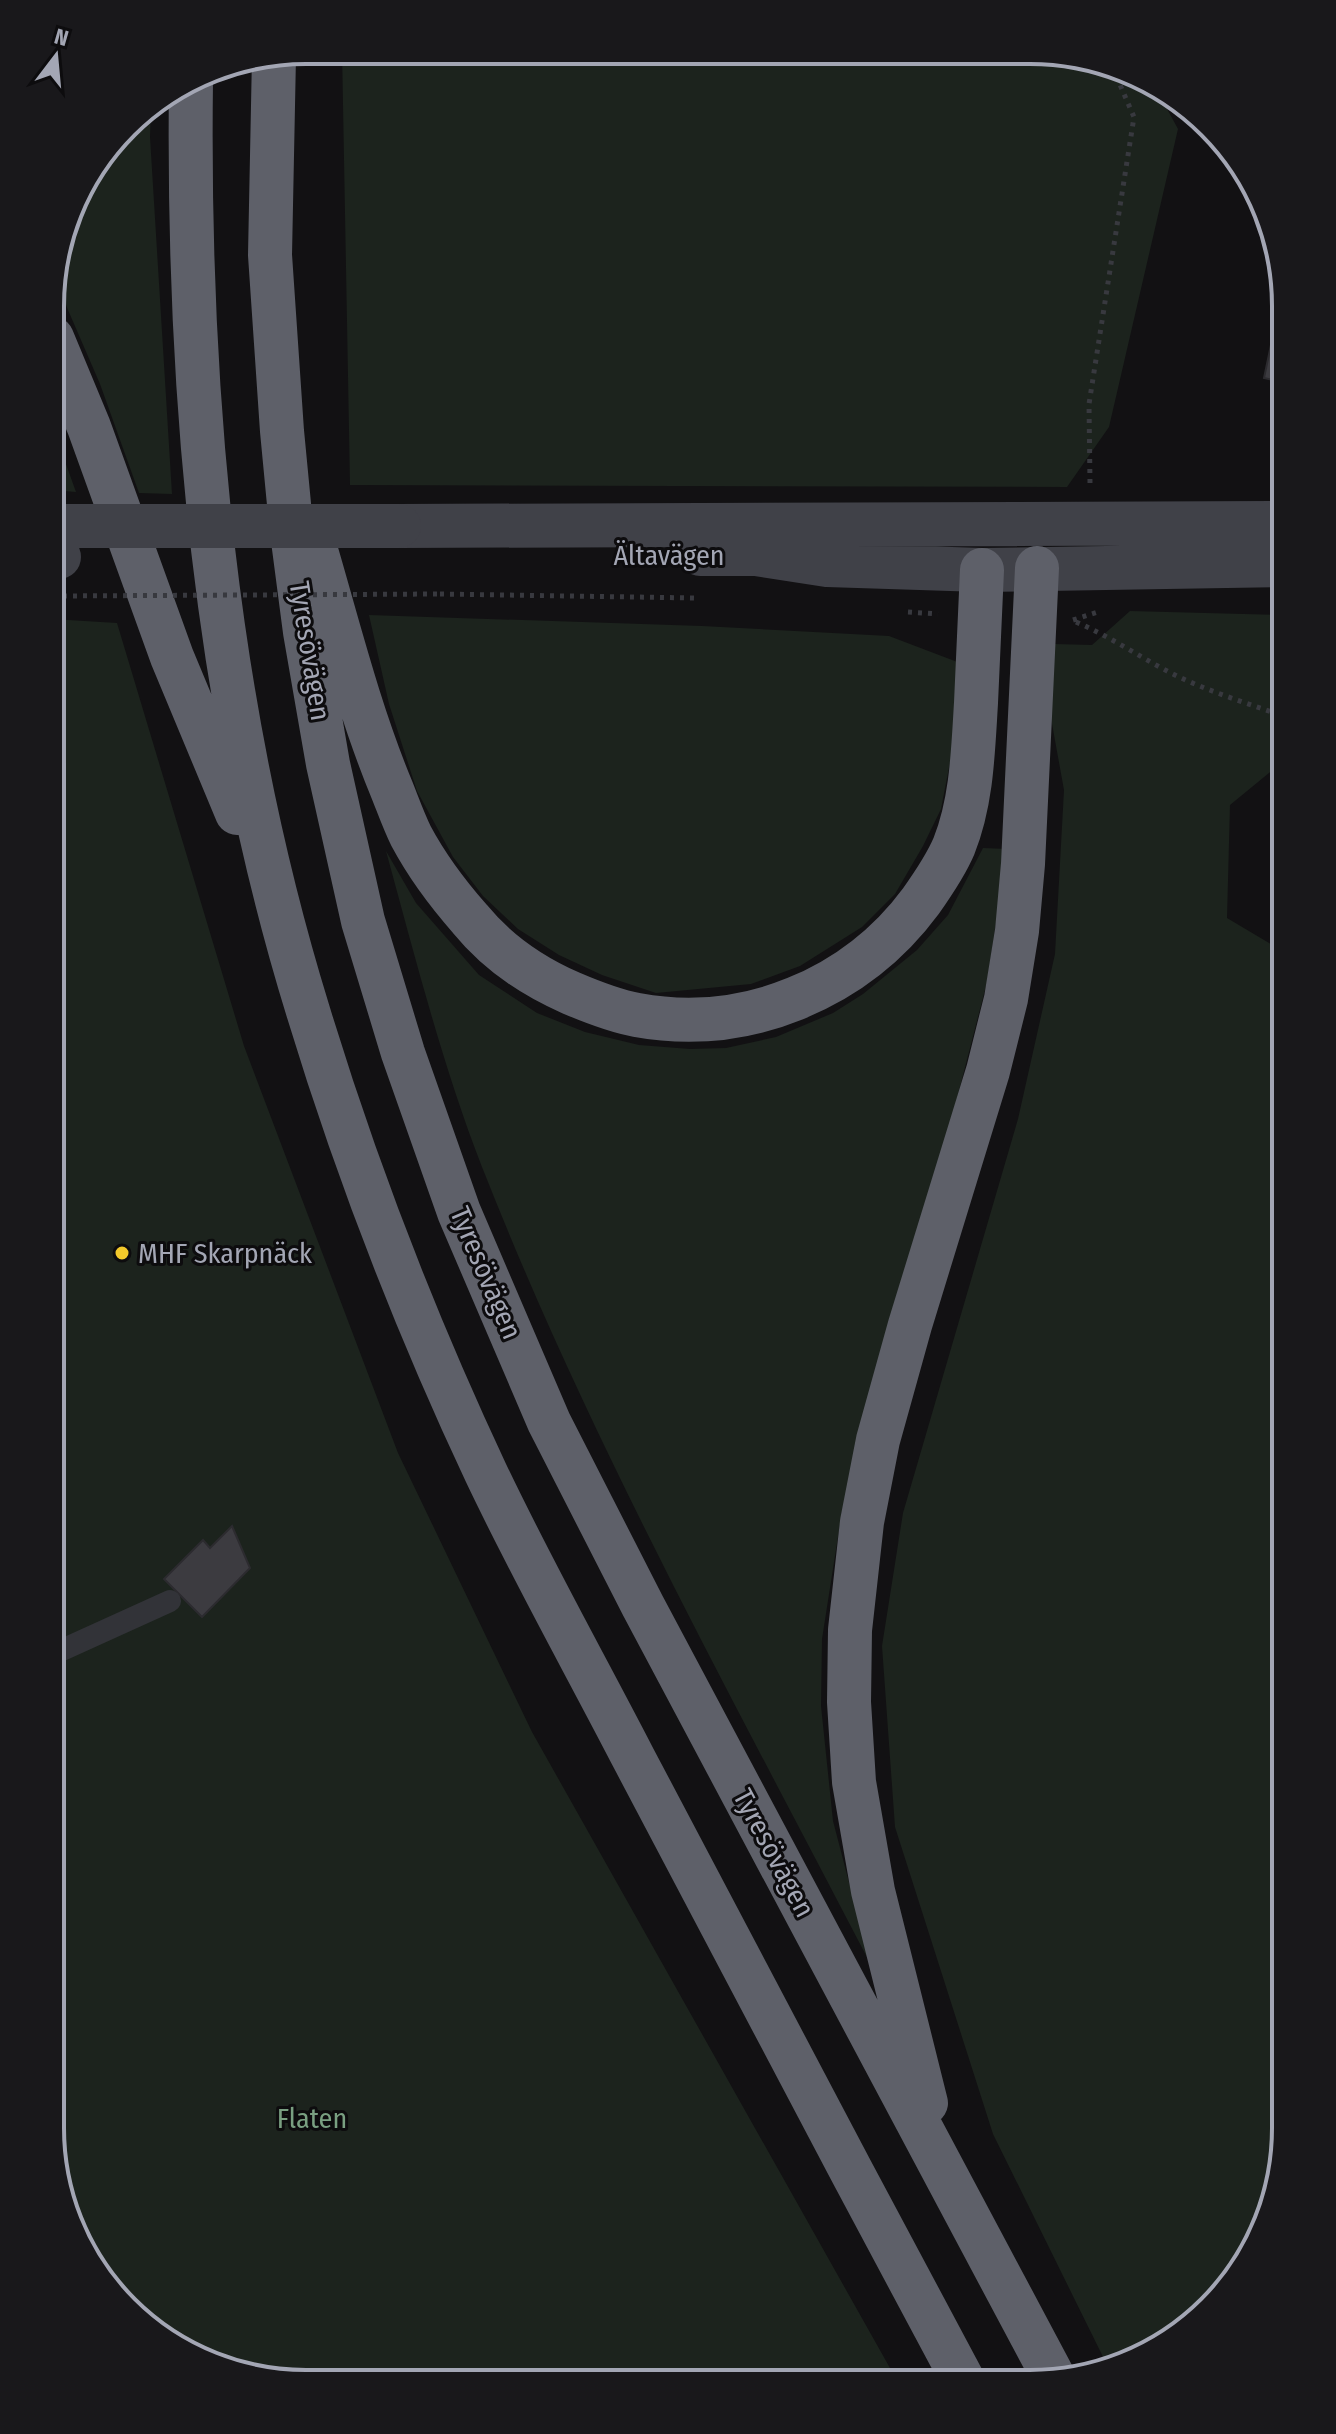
<svg xmlns="http://www.w3.org/2000/svg" width="1336" height="2434" font-family="'Fira Sans Condensed',sans-serif">
<style>
.green{fill:#1c231d}
.building{fill:#3c3b40;stroke:#2c2b2f;stroke-width:2}
.lines{fill:none;stroke-linecap:round;stroke-linejoin:round}
.path{stroke:#38393f;stroke-width:5;stroke-dasharray:4 6;stroke-linecap:butt}
.lane{stroke:#323338;stroke-width:22}
.secondary{stroke:#404148;stroke-width:44}
.highway{stroke:#5e6069;stroke-width:44}
.path-bridge{stroke:#38393f;stroke-width:5;stroke-dasharray:4 6;stroke-linecap:butt}
.secondary-bridge{stroke:#404148;stroke-width:44}
.poi-dot{fill:#f2c92b;stroke:#0d0c0e;stroke-width:3}
.labels{text-anchor:middle;dominant-baseline:central;stroke-width:6;stroke-linejoin:round;paint-order:stroke}
.street-label{font-size:28px;fill:#a3a6b4;stroke:#0d0c0e}
.poi-label{font-size:28px;fill:#a3a6b4;stroke:#0d0c0e;text-anchor:start}
.park-label{font-size:28px;fill:#799f81;stroke:#0d0c0e}
.rim{fill:none;stroke:#a3a6b4;stroke-width:4}
</style>
<rect width="100%" height="100%" fill="#121113"/>
<path class="green" d="M342 50 1080 55 1159 94 1178 129 1109 427 1067 487 350 485Z
M151 105 150 137 172 494 139 493 100 384 52 273 77 192 137 114Z
M52 425 76 492 52 490Z
M1130 611 1286 615V759L1230 805 1227 918 1274 946 1286 945 1285 2146 1267 2226 1233 2284 1173 2341 1110 2371 993 2134 895 1827 882 1646 903 1513 1018 1119 1055 954 1064 790 1045 685 1054 644 1092 645Z
M369 615 702 626 889 636 960 663 953 747 941 809 923 846 895 894 862 927 800 966 751 984 656 993 602 975 559 955 518 929 483 896 453 857 417 791 389 704Z
M52 619 117 623 244 1046 398 1453 532 1732 899 2384 272 2382 207 2364 137 2321 64 2211 50 2128Z
M983 848 1007 849 987 982 954 1110 842 1511 822 1639 821 1706 833 1821 870 1963C734 1701 590 1442 482 1167 442 1064 415 957 386 851L416 903 479 975 537 1013 585 1032 639 1045 690 1049 726 1048 776 1037 833 1013 863 994 917 950 948 915Z"/>
<path class="building" d="M1283 288 1286 306V383L1264 378Z
M232 1526 250 1568 202 1617 164 1579 203 1540 210 1548Z"/>
<g class="lines">
<path class="path" d="M1090 483 1089 404 1134 117 1114 71
M440 594 696 598
M908 612 938 614
M1073 620 1098 612
M1076 622C1109 636 1138 656 1169 672 1206 691 1247 703 1286 717"/>
<path class="lane" d="M51 1655 170 1601"/>
<path class="secondary" d="M399 526 1286 523
M700 554H756L827 565 982 570 1286 565
M52 557H59"/>
<path class="highway" d="M274 56 270 255 282 431 291 525 305 632 328 764 363 921 403 1053 459 1212 549 1422 643 1606 1055 2380
M191 80C187 393 215 710 308 1011 356 1169 416 1324 486 1473 532 1570 585 1664 634 1759 743 1969 854 2176 965 2384
M52 338 89 427 172 657 237 813
M317 554C340 633 360 713 392 790 398 805 404 822 411 836 427 866 448 894 470 919 497 952 532 976 571 993 592 1002 615 1011 637 1015 746 1035 856 989 921 901 933 884 946 865 954 846 972 801 973 751 976 703 978 659 980 614 982 570
M926 2103 873 1891 854 1782 849 1702 850 1630 862 1522 878 1440 910 1325 988 1071 1006 999 1017 931 1023 864 1037 568"/>
<path class="path-bridge" d="M53 596 440 594"/>
<path class="secondary-bridge" d="M52 526H399"/>
</g>
<circle class="poi-dot" cx="122" cy="1253" r="8"/>
<g class="labels">
<g class="street-label">
<text x="669" y="555">Ältavägen</text>
<text transform="translate(310 651) rotate(81)">Tyresövägen</text>
<text transform="translate(486 1273) rotate(67)">Tyresövägen</text>
<text transform="translate(774 1853) rotate(62)">Tyresövägen</text>
</g>
<g class="poi-label">
<text x="138" y="1253">MHF Skarpnäck</text>
</g>
<g class="park-label">
<text x="312" y="2118">Flaten</text>
</g>
</g>
<path d="M0 0H1336V2434H0ZM306 64H1030A242 242 0 0 1 1272 306V2128A242 242 0 0 1 1030 2370H306A242 242 0 0 1 64 2128V306A242 242 0 0 1 306 64Z" fill="#19181b" fill-rule="evenodd"/>
<path class="rim" d="M306 64H1030A242 242 0 0 1 1272 306V2128A242 242 0 0 1 1030 2370H306A242 242 0 0 1 64 2128V306A242 242 0 0 1 306 64Z"/>
<g transform="translate(56 56) rotate(16)" stroke="#0d0c0e" stroke-width="6" paint-order="stroke">
<path d="M0-6L14 30L0 20L-14 30Z" fill="#a3a6b4"/>
<text y="-12" font-size="22" font-weight="bold" text-anchor="middle" fill="#a3a6b4">N</text>
</g>
</svg>
